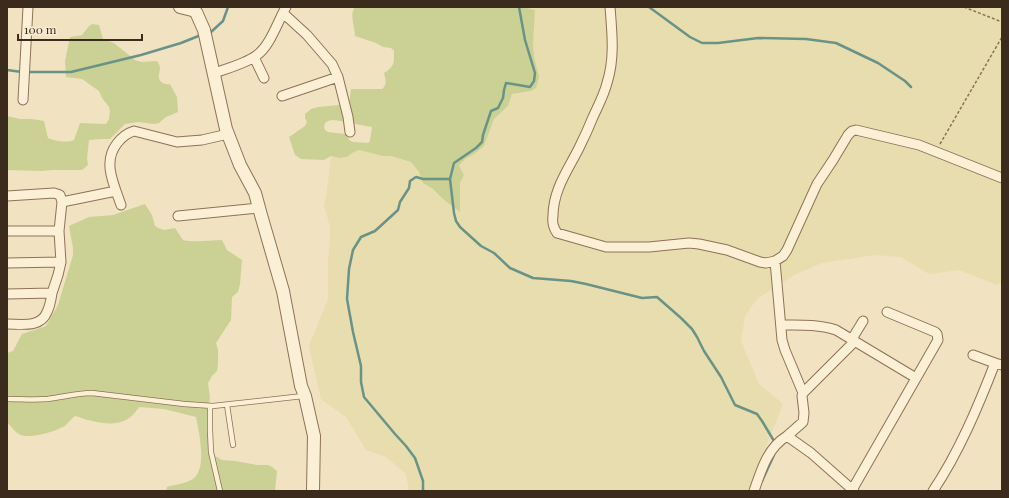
<svg xmlns="http://www.w3.org/2000/svg" width="1009" height="498" font-family="'Playfair Display',serif">
<style>
.farmland{fill:#e8ddae}
.green{fill:#cbd194;fill-rule:evenodd}
.lines{fill:none;stroke-linecap:round;stroke-linejoin:round}
.stream{stroke:#6a9387;stroke-width:2.5}
.service-casing{stroke:#8d7257;stroke-width:6}
.minor-casing{stroke:#8d7257;stroke-width:11}
.tertiary-casing{stroke:#8d7257;stroke-width:14}
.path{stroke:#8d7257;stroke-width:1.5;stroke-dasharray:3 2;stroke-linecap:butt}
.service{stroke:#fbefd6;stroke-width:4.5}
.minor{stroke:#fbefd6;stroke-width:9}
.tertiary{stroke:#fbefd6;stroke-width:12}
</style>
<rect width="100%" height="100%" fill="#f1e2c2"/>
<path class="farmland" d="M523 7H1002V282L997 285 959 270 929 274 901 257 875 255 822 263 794 275 757 299 745 316 741 341 759 384 783 404 748 491H409L406 474 386 457 366 450 346 417 321 399 309 346 328 299V262L330 239V226L324 206 327 191 331 156 339 158 347 157 352 153 359 150 383 156H391L411 162 419 172 423 183 433 189 443 199 460 211V183L464 175 459 167 465 159 474 154 484 146 494 119 508 106 512 94 529 92 536 88 533 43 535 10Z"/>
<path class="green" d="M355 7H523L535 10 533 44 534 57 539 77 536 88 531 91 512 94 508 106 494 119 484 146 474 154 465 159 459 166 464 175 460 183V212L443 199 433 189 423 183 419 172 411 162 391 156H383L359 150 352 153 347 157 339 158 331 156 324 160 301 159 295 155 289 137 305 126 307 122 305 118V114L311 109 318 107 349 104 351 89H382C388 84 385 79 384 73 395 66 394 63 394 51L391 48 383 47 376 43 355 36C355 27 349 14 355 7ZM332 120C346 121 359 125 372 127L370 141 368 143 353 142 349 140 348 136 345 134 328 132 325 130 324 127 325 123 328 121Z
M92 24 99 25 103 39 114 43 135 60 142 62 157 61C158 63 160 65 160 68 160 71 158 75 159 78 160 83 166 85 170 84L177 97 178 112 166 117 159 123 154 124 138 122 125 124 110 139H102L89 140 87 158 88 165 82 170H53L41 171 7 170V116L20 119H32L44 121 48 138C54 141 68 143 74 140L80 123 106 124 109 119 110 111 109 107 102 98 99 91 82 79 66 77 65 61 70 37 82 35 89 26Z
M145 204 152 215 155 226 158 228 164 230 175 228 183 240C195 243 209 240 222 240L227 250 242 260 240 284 238 292 232 297 231 320 216 343 218 350V363L217 371 212 376 208 383 210 398 207 421 209 436 215 456 222 460 235 461 257 465H268L272 467 277 471 275 491H166L167 487C175 484 187 484 194 478 207 467 199 432 196 417L164 409 139 407C124 432 98 423 75 416 72 418 69 422 66 425 58 431 31 439 21 435 15 433 11 426 7 422V353L13 351 22 334 46 326 58 305 73 255V248L69 226 89 217 113 215Z"/>
<g class="lines">
<path class="stream" d="M519 7 525 40 535 73 534 81 530 87 506 83 504 90 503 98 498 108 491 111 483 135 482 142 476 148 454 163 450 179 454 213 456 221 460 227 481 246 494 253 510 268 533 278 571 281 586 284 642 298 657 297 681 318 692 329 697 337 704 351 721 377 735 405 757 414 762 421 774 441V444
M649 7 690 37 702 43H718L758 38 806 39 836 43 878 63 905 81 911 87
M208 33 211 32 223 21 228 7
M7 70 22 72
M27 72H71L141 55 181 43 201 35
M762 481 774 455
M423 491V481L415 458 406 446 395 434 364 397 361 382V366L353 332 347 299 349 269 353 250 361 237 375 231 398 210 400 202 409 188 410 181 416 177 423 179H450"/>
<g class="service-casing">
<path id="service" d="M7 399C21 399 34 400 48 399 63 397 77 393 92 393L184 404 213 406 303 396
M227 405 233 445
M210 406V430L211 452 220 491"/>
</g>
<g class="minor-casing">
<path id="minor" d="M610 7C612 33 615 58 607 83 604 95 598 106 593 117 589 127 584 138 579 148 568 170 553 190 553 216 552 223 553 227 557 233L606 247H649L689 243 699 244 727 250 760 262 766 263 775 261 783 256 787 250 817 184 833 160 848 135 852 131 856 130 919 145 1002 178
M283 13 307 35 332 64 338 77 348 117 350 132
M254 57 264 78
M214 73C226 69 247 63 257 55 270 46 278 21 286 7
M282 96 338 77
M23 100 28 7
M116 191 121 205
M7 196 54 193 60 195 62 202 116 191C113 182 109 172 110 163 110 149 121 135 134 131L177 142 202 140 228 134
M178 216 259 208
M7 231H59
M775 261 782 340 785 350 803 393 802 396 804 413 803 422 787 436
M7 263 61 262 59 231 62 202
M7 294 52 293 58 275 61 262
M7 324C21 324 41 328 47 312 50 306 51 300 52 293
M781 325C799 325 818 324 836 330L916 378
M852 339 863 321
M973 355 995 363
M803 393 855 341
M852 490 938 340 937 334 935 332 887 312
M754 491C761 471 767 448 787 436L811 453 854 491
M933 491C959 452 978 407 995 363L1002 365"/>
</g>
<g class="tertiary-casing">
<path id="tertiary" d="M180 7 192 10 196 12 204 30 226 129 240 165 255 193 261 215 283 291 301 386 305 396 314 436 313 491"/>
</g>
<path class="path" d="M964 7 1002 22
M940 144 1002 37"/>
<use href="#service" class="service"/>
<use href="#minor" class="minor"/>
<use href="#tertiary" class="tertiary"/>
</g>
<rect width="1009" height="498" fill="none" stroke="#3b2b1d" stroke-width="16"/>
<path d="M18 34v6h124v-6" fill="none" stroke="#3b2b1d" stroke-width="2"/>
<text x="24" y="34" font-size="12" fill="#3b2b1d" stroke="#f8ecd2" stroke-width="3" paint-order="stroke">100 m</text>
</svg>
